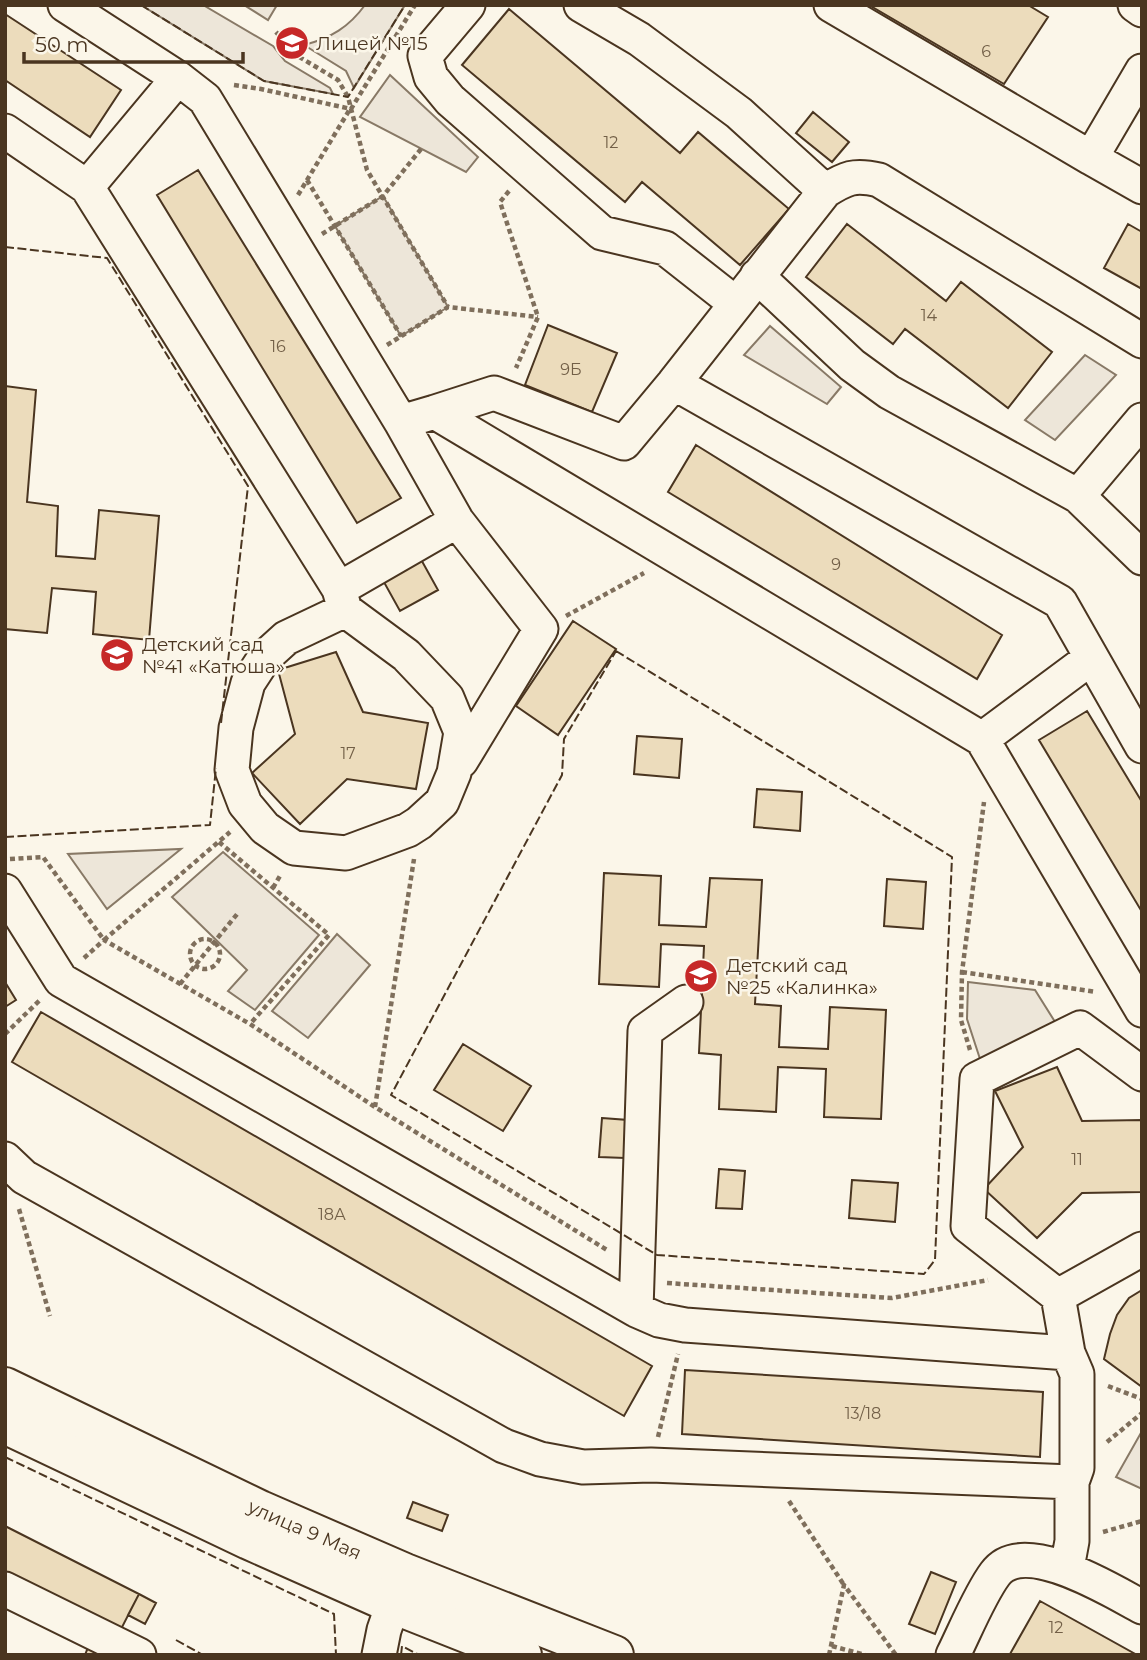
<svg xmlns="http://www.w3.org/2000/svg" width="1147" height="1660" font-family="Montserrat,sans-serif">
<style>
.green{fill:#ede6d9;stroke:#887966;stroke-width:2}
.building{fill:#ecdcbc;stroke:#4a3520;stroke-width:2}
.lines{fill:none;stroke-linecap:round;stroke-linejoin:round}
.minor-casing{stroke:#4a3520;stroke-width:37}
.major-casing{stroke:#4a3520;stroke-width:42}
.path{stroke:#7f6f5c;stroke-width:4.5;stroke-dasharray:5 3.5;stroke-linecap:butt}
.minor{stroke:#fbf6e9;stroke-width:33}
.major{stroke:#fbf6e9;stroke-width:38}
.fence{stroke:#4a3520;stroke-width:2;stroke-dasharray:9 3.5;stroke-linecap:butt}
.labels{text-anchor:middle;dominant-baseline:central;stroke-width:5;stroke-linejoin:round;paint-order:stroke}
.number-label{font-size:16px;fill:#725f47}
.poi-label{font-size:19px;fill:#4a3520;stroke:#fbf6e9;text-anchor:start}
.street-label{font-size:19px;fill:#4a3520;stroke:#fbf6e9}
</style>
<rect width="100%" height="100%" fill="#fbf6e9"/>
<path class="green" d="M141 5H203L273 46 285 61 330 88 333 94 264 81Z
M244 5H277L268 20Z
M365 5H405L354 88 346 71 304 45C331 38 349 27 365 5Z
M390 75 478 157 466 172 360 117Z
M383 196 448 307 401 336 335 226Z
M770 326 841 387 827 404 744 355Z
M1085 355 1116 375 1055 440 1025 420Z
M181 849 107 909 68 854Z
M223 852 319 935 255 1010 228 991 247 970 172 897Z
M337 934 370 965 308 1038 272 1011Z
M968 982 1035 990 1057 1025 980 1059 967 1019Z
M1142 1431V1489L1116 1477Z"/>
<path class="building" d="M869 5H1028L1048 17 1004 84Z
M509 9 680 153 698 132 789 209 740 265 642 182 625 202 462 65Z
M5 14 121 90 90 137 5 80Z
M813 112 849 142 832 162 796 133Z
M198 170 401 498 357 523 157 195Z
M847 224 946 301 961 282 1052 352 1008 408 905 329 893 344 806 277Z
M1128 224 1142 232V289L1104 268Z
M548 325 617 353 592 412 525 385Z
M5 386 36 390 27 502 58 506 56 556 95 559 99 510 159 516 149 640 93 634 96 592 52 588 47 633 5 629Z
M696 445 1002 635 977 679 668 492Z
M418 554 438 590 400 611 380 575Z
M573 621 616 649 558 735 516 706Z
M336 652 363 712 428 723 416 789 347 779 300 824 252 773 295 734 278 670Z
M1087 711 1142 802V912L1039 740Z
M637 736 682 739 679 778 634 774Z
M757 789 802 792 800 831 754 827Z
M604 873 661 876 659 925 706 927 710 878 762 880 755 1004 781 1006 779 1047 828 1049 830 1007 886 1010 881 1119 824 1117 826 1069 778 1067 776 1112 719 1109 721 1055 699 1053 704 946 661 944 659 987 599 984Z
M887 879 926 882 923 929 884 926Z
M5 982 16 1000 5 1007Z
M41 1012 652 1366 624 1416 12 1062Z
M463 1044 531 1086 503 1131 434 1090Z
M1057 1067 1082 1121 1142 1120 1141 1192 1082 1193 1037 1238 984 1189 1023 1147 995 1091Z
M602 1118 628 1120 625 1158 599 1157Z
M719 1169 745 1171 742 1209 716 1208Z
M852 1180 898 1183 895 1222 849 1218Z
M1142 1290V1387L1104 1359 1110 1334 1117 1315 1129 1298Z
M685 1370 1043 1392 1040 1457 682 1434Z
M413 1502 448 1515 442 1531 407 1518Z
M5 1526 139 1594 117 1637 5 1580Z
M931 1572 956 1582 935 1634 909 1624Z
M139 1594 156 1603 145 1624 128 1615Z
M1040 1601 1137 1655H1012L1010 1654Z
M89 1645 107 1655H85Z"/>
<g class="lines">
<g class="minor-casing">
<path id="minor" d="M65 5 178 78 205 99 401 422 435 412 982 739 1142 1010
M468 5 425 56 431 77 450 100 602 233 665 248 735 303
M581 5 639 39 739 113 825 191C846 178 854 174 879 180L1142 341
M831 5 1091 158 1142 71
M1135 5 1142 10
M5 131 87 187 329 573 339 589 345 610 406 655 447 698 461 732 454 773 442 802 419 823 408 830 346 853 294 848 265 828 245 804 232 770 236 728 248 683 265 657 286 638 345 610
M1091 158 1142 187
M87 187 178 78
M825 191 674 383 1060 602 1142 746
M757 276 852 365 889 392 1078 496 1142 558
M435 412 494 393 624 443 674 383
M1078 496 1142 420
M457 521 541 629 461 761
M339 589 457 521 401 422
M982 739 1091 658
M5 891 61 980 636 1310
M686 1002 645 1031 636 1310 659 1320 685 1325 1068 1353 1077 1374V1468L1072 1482V1541L1067 1568
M5 1159 24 1177 504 1446 540 1459 583 1467 651 1465 1072 1482
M1058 1296 968 1226 977 1079 1080 1028 1142 1074
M1068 1353 1058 1296 1142 1249
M5 1589 139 1655
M379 1655 384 1630 393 1604
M953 1655C965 1631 980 1594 995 1574 1023 1535 1112 1591 1142 1607"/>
</g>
<g class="major-casing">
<g id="major">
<path id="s1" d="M5 1387 260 1510 405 1573 614 1655"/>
<path d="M5 1424 249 1540 393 1604 522 1655"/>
</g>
</g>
<path class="path" d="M276 32 296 55 338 80 348 97 367 170 448 307
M234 85 261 89 351 109 415 5
M307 180 401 336
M509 191 500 202 538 317 516 368
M298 195 350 109
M322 234 383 196 421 149
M387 345 448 307 538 317
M566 616 644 573
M219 842 329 935 250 1024
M10 859 43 857 104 940 230 832
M273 888 281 874
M190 954a15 15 0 1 1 30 0a15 15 0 1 1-30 0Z
M84 958 104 940 250 1024 375 1107 607 1250
M962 972 1096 992
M180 984 238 913
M5 1034 40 1000
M970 1050 961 1020 962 972 984 802
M375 1107 414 859
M19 1209 50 1316
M667 1283 892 1298 988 1280
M1108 1386 1142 1399
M658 1437 678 1354
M1107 1442 1142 1413
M789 1501 844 1585
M1103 1532 1142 1521
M832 1646 865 1655
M829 1655 844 1585 896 1655"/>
<use href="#minor" class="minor"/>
<use href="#major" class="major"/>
<path class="fence" d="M141 5 264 81 348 97 405 5
M5 247 107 258 248 486 221 723
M616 651 952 857 935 1260 924 1274 657 1255 391 1095 562 775 564 739Z
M5 837 210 825 216 768
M5 1457 334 1614 336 1655
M176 1640 203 1655
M401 1655 402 1646 419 1655"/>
</g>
<defs>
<g id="school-disc" transform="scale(1.75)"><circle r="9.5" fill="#c62828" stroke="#fbf6e9"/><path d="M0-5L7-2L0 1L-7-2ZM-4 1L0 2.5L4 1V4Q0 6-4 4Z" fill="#fff"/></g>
</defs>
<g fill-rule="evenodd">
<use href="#school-disc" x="292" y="43"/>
<use href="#school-disc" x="117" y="655"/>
<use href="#school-disc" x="701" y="976"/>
</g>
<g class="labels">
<g class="number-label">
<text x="986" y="51">6</text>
<text x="611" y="142">12</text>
<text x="929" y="315">14</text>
<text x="278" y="346">16</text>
<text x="571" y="369">9Б</text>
<text x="836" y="564">9</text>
<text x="348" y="753">17</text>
<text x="1077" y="1159">11</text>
<text x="332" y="1214">18А</text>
<text x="863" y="1413">13/18</text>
<text x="1056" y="1627">12</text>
</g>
<g class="poi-label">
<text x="316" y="43">Лицей №15</text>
<text x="142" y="644">Детский сад<tspan x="142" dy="22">№41 «Катюша»</tspan></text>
<text x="726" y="965">Детский сад<tspan x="726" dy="22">№25 «Калинка»</tspan></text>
</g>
<g class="street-label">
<text stroke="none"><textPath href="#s1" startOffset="332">улица 9 Мая</textPath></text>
</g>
</g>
<rect width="1147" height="1660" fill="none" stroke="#4a3520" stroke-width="14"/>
<path d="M24 52v10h219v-10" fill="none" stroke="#4a3520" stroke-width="3.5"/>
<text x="35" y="52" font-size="21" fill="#4a3520" stroke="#fbf6e9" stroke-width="5" paint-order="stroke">50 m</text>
</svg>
